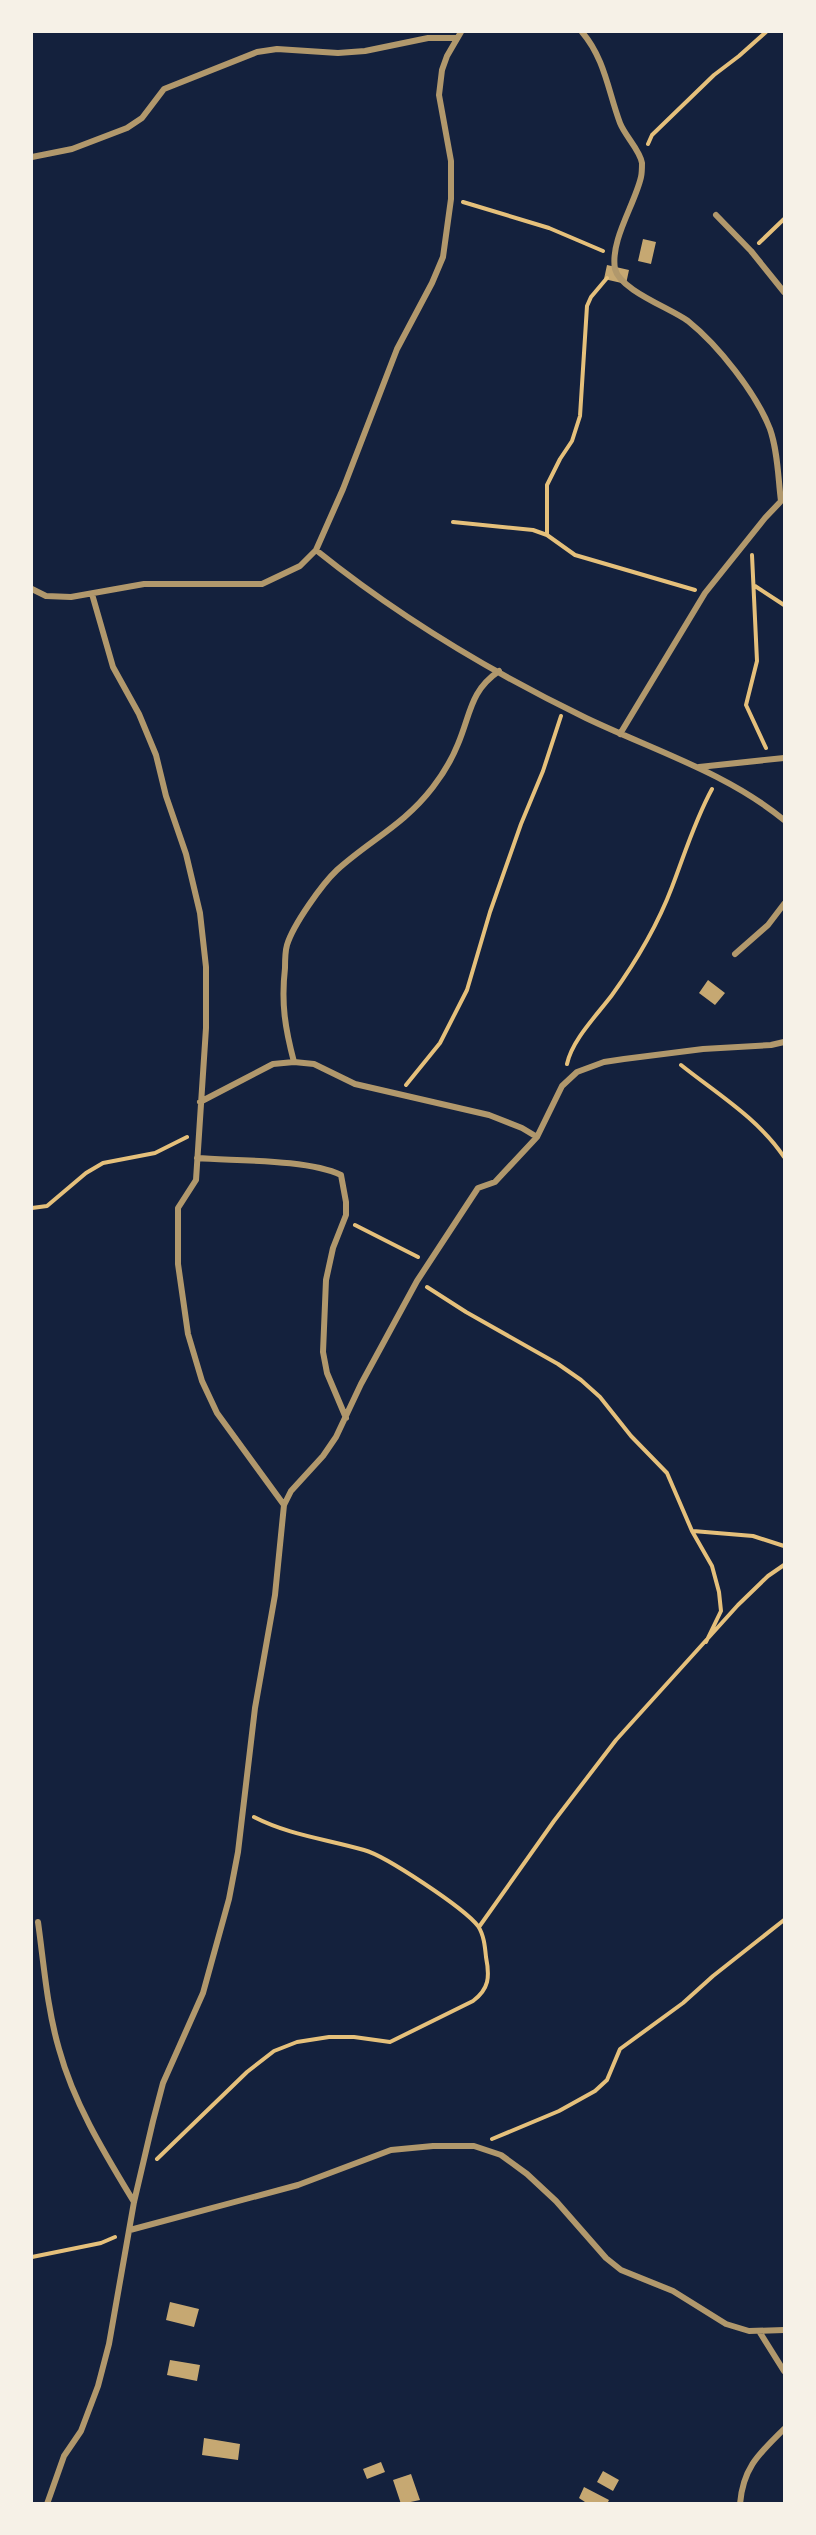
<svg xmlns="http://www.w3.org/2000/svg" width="816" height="2535" font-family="Lato,sans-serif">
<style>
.building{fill:#c6a872}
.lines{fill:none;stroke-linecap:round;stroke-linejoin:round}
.path{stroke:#e5c07b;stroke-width:4}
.minor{stroke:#b1986c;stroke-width:6}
</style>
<rect width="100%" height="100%" fill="#14213d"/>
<path class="building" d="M643 239 656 242 651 264 638 261Z
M607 265 629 270 626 284 604 279Z
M708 980 725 993 715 1005 699 993Z
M170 2302 199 2309 194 2327 166 2320Z
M170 2360 200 2365 197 2381 167 2375Z
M204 2438 240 2444 238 2460 202 2455Z
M381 2462 385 2472 367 2479 363 2469Z
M603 2471 619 2480 613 2491 597 2482Z
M411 2474 420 2500 401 2504 393 2480Z
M584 2487 609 2500 607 2504H588L579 2498Z"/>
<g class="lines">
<path class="path" d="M648 144 652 135 714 75 739 56 766 32
M463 202 549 228 603 251
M759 243 784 219
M453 522 533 530 547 535 575 555 695 590
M547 535V485L560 459 572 441 580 416 587 306 591 297 607 278
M752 555 757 661 746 705 766 748
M755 586 784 605
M567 1064C572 1040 597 1015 612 995 635 963 658 924 672 887 685 853 695 820 712 789
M681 1065C716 1093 759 1119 784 1157
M406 1085 440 1043 467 990 490 912 521 824 543 771 561 716
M32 1208 47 1206 86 1173 103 1163 155 1153 187 1137
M355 1225 418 1257
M427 1287 466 1312 558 1364 581 1380 600 1397 631 1436 667 1473 692 1531 712 1566 719 1592 721 1611 706 1642
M693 1531 753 1536 784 1546
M479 1927 554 1821 616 1740 738 1605 768 1576 784 1565
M492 2139 559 2111 595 2091 607 2080 620 2049 683 2003 713 1976 784 1920
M157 2159 247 2072 274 2051 297 2042 329 2037H354L390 2042 473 2001C489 1989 490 1977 486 1957 485 1947 484 1935 478 1926 464 1908 386 1856 364 1850 326 1839 289 1835 254 1817
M32 2257 101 2243 115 2237"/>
<path class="minor" d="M582 32C605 59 608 91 620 123 625 136 640 150 642 163 642 167 642 173 641 177 635 204 610 240 615 269 620 290 670 308 688 321 718 345 756 393 770 429 778 452 778 478 781 501
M32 157 72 149 127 128 142 118 164 89 257 52 277 49 338 53 365 51 428 38H456
M716 215 751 251 784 292
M316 550C398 616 491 672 586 718 653 750 727 773 784 820
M32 589 46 596 71 597 144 584H262L300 566 316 550 343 489 397 349 432 283 443 257 451 199V161L439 95 442 70 447 56 461 32
M92 594 113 667 139 714 156 755 166 796 186 854 200 913 206 967V1028L196 1180 178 1208V1264L188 1334 202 1381 217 1413 284 1505
M620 734 705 593 765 518 784 498
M699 767 784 758
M735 954 768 925 784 904
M294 1062C285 1028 281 1003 285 968 285 961 285 952 287 945 293 925 322 884 337 870 370 840 404 825 433 787 443 774 452 759 458 744 471 713 470 691 499 671
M200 1102 273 1064 294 1062 314 1064 355 1084 489 1115 522 1128 537 1137
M197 1158C236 1161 307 1159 341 1175L346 1202V1215L333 1248 326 1280 323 1352 327 1373 346 1418
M38 1922C44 1965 47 2008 59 2049 74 2104 105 2154 134 2202
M130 2230 298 2185 391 2150 433 2146H474L501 2155 527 2174 556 2201 606 2258 621 2270 673 2291 726 2324 749 2331 784 2330
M759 2331 784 2371
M47 2504 64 2456 81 2431 98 2386 109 2344 134 2202 153 2121 163 2083 203 1993 229 1899 238 1852 255 1708 275 1595 284 1505 291 1491 323 1456 336 1437 361 1384 417 1281 478 1188 495 1182 537 1137 562 1086 577 1072 604 1062 624 1059 703 1049 771 1045 784 1042
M740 2504C743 2467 760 2453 784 2429"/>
</g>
<rect width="816" height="2535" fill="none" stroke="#f6f1e7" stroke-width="66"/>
</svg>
